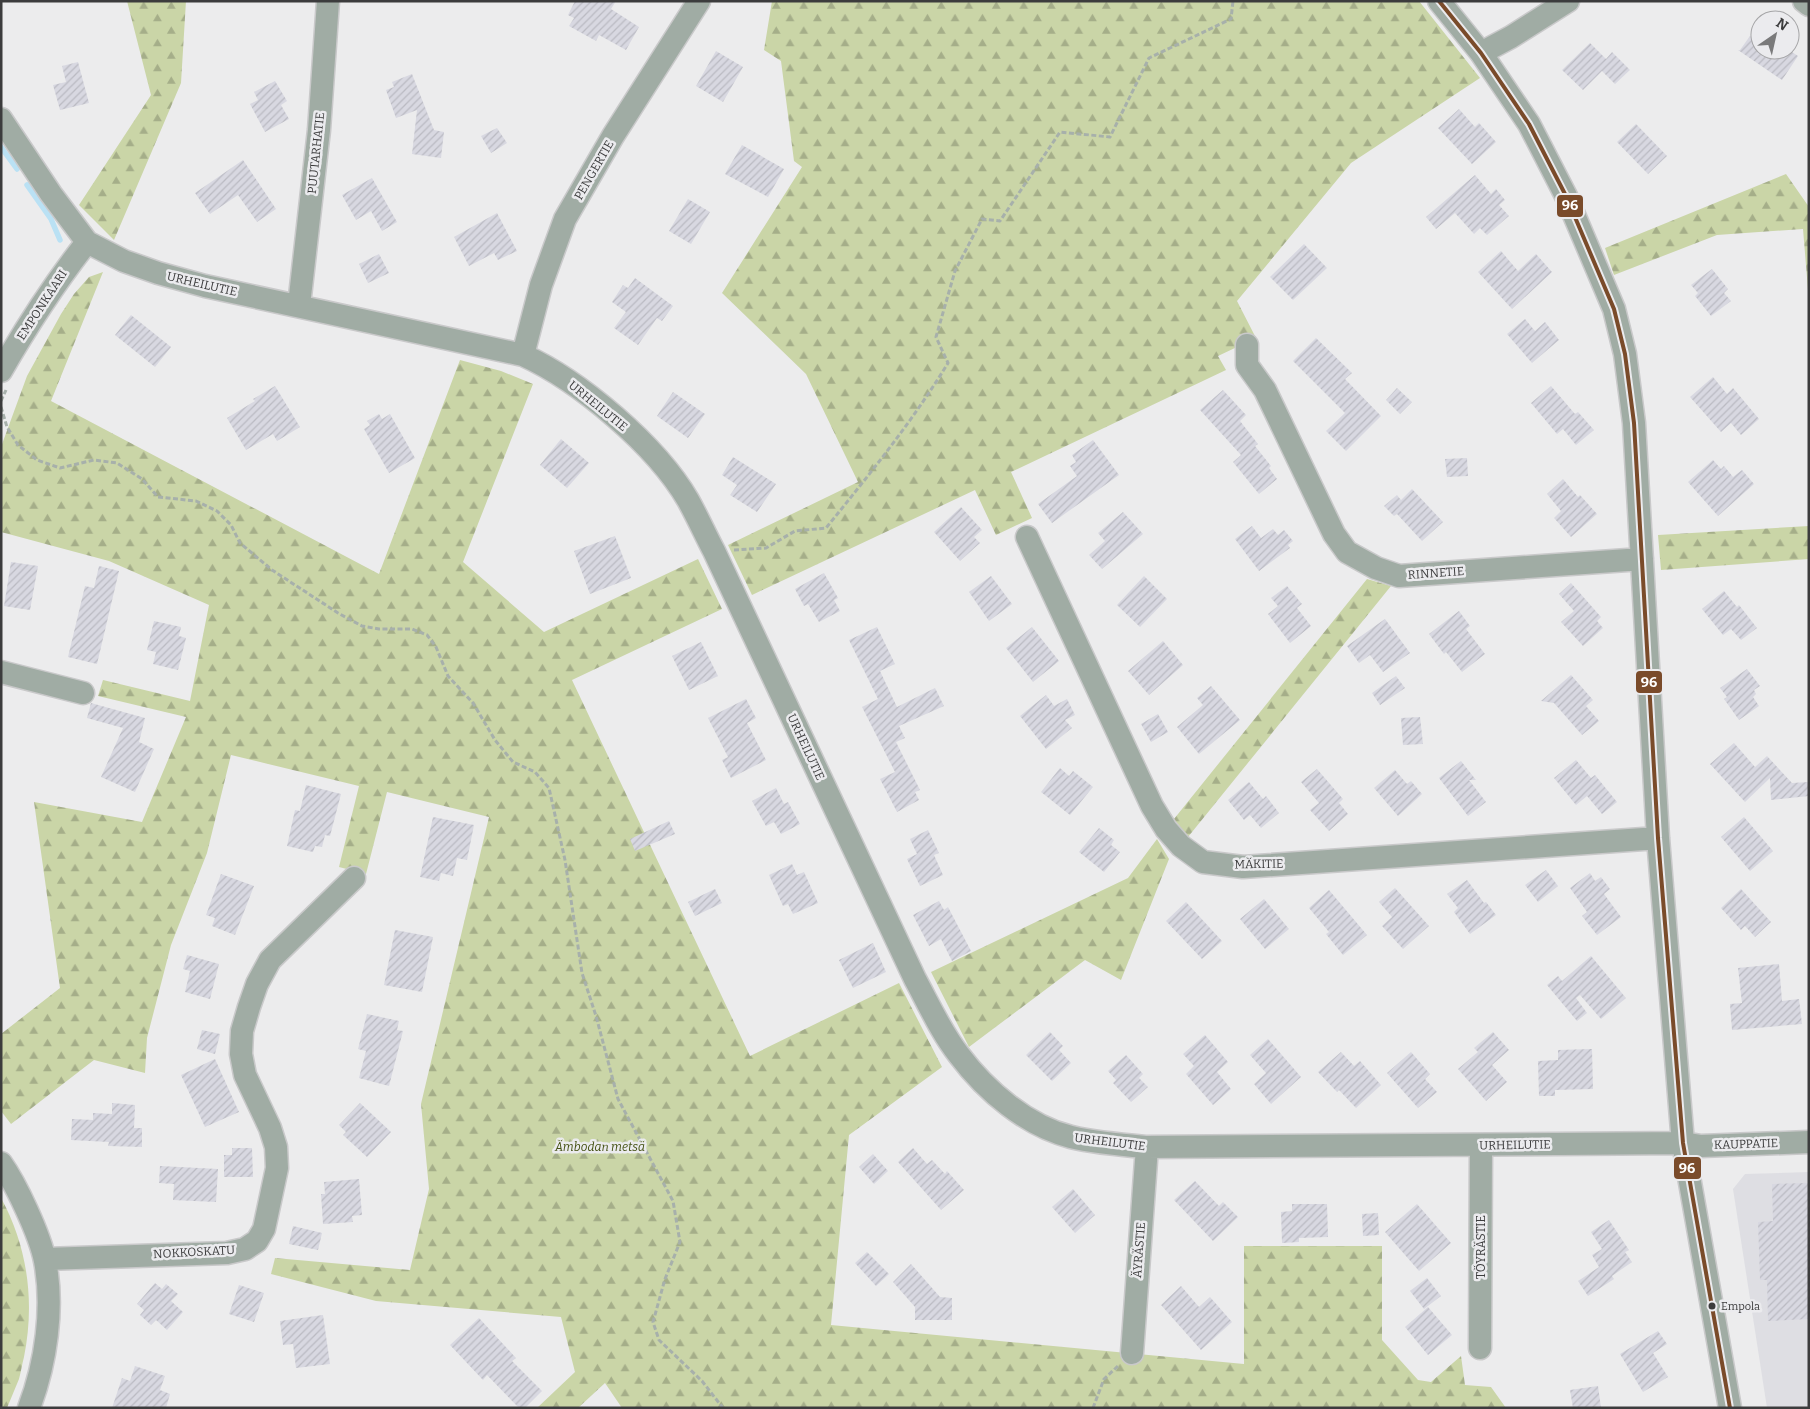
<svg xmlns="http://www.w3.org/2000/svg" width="1810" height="1409" font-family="Bitter,serif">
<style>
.built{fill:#dedee3}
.forest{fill:url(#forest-firs)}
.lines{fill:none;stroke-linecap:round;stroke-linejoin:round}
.stream{stroke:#bae1f4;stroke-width:5.5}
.building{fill:url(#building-hatch)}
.minor-casing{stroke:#c9c9ca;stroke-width:25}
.path{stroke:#a7b0ab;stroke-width:3;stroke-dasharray:5 2.5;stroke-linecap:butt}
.minor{stroke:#a0aca4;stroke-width:22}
.bus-1-casing{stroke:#ebebee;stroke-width:8}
.bus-1{stroke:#7a4b2a;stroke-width:4}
.bus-dot{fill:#3c3c3d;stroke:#ebebee;stroke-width:2}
.labels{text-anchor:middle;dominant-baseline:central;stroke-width:5;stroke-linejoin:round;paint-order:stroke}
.bus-label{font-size:11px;fill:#3c3c3d;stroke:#ebebee;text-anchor:start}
.street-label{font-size:12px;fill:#3c3c3d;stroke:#ebebee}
.park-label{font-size:12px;font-style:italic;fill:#455214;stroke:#ebebee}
.line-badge{stroke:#ebebee;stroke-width:2}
.badge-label{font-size:14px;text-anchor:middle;font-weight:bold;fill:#fff}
</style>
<defs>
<pattern id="forest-firs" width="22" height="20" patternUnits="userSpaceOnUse" patternTransform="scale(1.25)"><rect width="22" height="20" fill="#cad5a7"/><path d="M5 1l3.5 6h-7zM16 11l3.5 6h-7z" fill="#a5ae89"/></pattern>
<pattern id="building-hatch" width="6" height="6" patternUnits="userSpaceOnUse" patternTransform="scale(1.25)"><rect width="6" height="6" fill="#d8d8e1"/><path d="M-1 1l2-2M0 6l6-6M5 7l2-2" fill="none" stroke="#babac2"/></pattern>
</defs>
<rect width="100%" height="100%" fill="#ececed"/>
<path class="built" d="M1809 1172V1408H1767L1733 1189 1745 1174Z"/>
<path class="forest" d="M127 1H186L181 83 114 240 79 205 151 95Z
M772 1H1419L1480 78 1351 163 1237 301 1256 338 1218 356 1226 370 1011 472 1032 518 996 535 975 490 752 595 728 545 858 482 806 374 722 293 802 167 794 161 781 61 764 50Z
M1786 174 1809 207V302L1803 229 1717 235 1614 275 1605 248Z
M103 272 51 401 379 574 460 360 501 371 533 384 463 562 544 632 698 559 722 609 572 680 750 1056 899 983 942 1067 849 1135 831 1325 1244 1364V1246H1382V1340L1418 1380 1431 1382 1461 1356 1465 1385 1491 1387 1506 1408H622L605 1383 578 1408H537L575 1372 561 1317 376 1301 271 1274 275 1258 410 1270 429 1189 421 1104 489 817 387 792 366 874 339 867 359 786 231 755 207 853 171 945 147 1038 145 1073 94 1060 11 1124 1 1111V1034L60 988 34 802 142 822 186 717 98 696 103 680 190 701 209 605 109 561 1 532V447L27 376 61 314 74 294 89 277Z
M1809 526V559L1661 570 1658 535Z
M1367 579 1391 586 1188 837 1174 819Z
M1157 839 1169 859 1121 980 1085 960 969 1047 931 972 1128 878Z
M1 1198C28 1247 35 1303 24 1357 22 1364 21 1372 19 1379 15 1389 11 1398 7 1408H1Z"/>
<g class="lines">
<path class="stream" d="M1 147 17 169
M27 185 51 219 60 240"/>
</g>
<path class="building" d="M575 1H616L611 9 639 27 626 50 599 35 596 41 569 26 574 18 568 15Z
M1750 36 1760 43V50H1789L1798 56 1782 80 1738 50H1740Z
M1590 43 1606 59 1612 52 1630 70 1615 84 1602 71 1583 90 1562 70Z
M716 51 743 67 723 102 696 86Z
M78 62 89 103 60 110 53 85 66 82 62 66Z
M412 74 434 130 444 132 441 158 412 154 417 110 396 118 386 90 394 87 392 82Z
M275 81 287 101 281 105 289 119 265 132 250 104 258 100 254 92Z
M1459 109 1475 127 1479 123 1496 142 1472 164 1438 128Z
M1636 124 1667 156 1648 174 1617 142Z
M497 128 507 143 491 153 481 136Z
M742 145 784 169 768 197 725 174Z
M243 160 276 209 257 222 238 195 210 214 195 193Z
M1475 175 1491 194 1496 189 1505 200 1499 205 1509 216 1487 235 1480 228 1474 234 1455 213 1436 229 1426 217Z
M372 178 397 222 382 231 371 211 356 220 342 195Z
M688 199 710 212 691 244 669 231Z
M497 213 517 251 498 260 494 253 469 266 454 237Z
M1304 244 1327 268 1293 300 1270 277Z
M1501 251 1518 271 1536 254 1552 272 1512 309 1478 272Z
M379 254 389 273 368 283 359 264Z
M1712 269 1728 289 1724 293 1731 301 1711 316 1695 296 1698 293 1691 285Z
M635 278 673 306 662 321 657 318 638 345 614 328 626 312 612 302 623 285 628 288Z
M131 315 171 347 155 367 115 335Z
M1525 319 1535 331 1545 322 1559 340 1532 363 1507 334Z
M1316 338 1352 373 1345 379 1381 416 1346 451 1326 431 1345 413 1293 361Z
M1713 377 1727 394 1733 388 1759 419 1741 435 1731 423 1721 432 1690 397Z
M275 386 300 427 277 441 273 434 246 450 227 418 255 401 253 399Z
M1551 386 1575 414 1578 412 1594 430 1576 445 1563 429 1557 434 1531 403Z
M1397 388 1412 402 1400 414 1386 400Z
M1223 390 1246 415 1240 421 1258 444 1255 446 1271 466 1269 468 1277 479 1259 494 1233 462 1241 455 1200 410Z
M673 392 705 414 688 438 657 416Z
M379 414 382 419 390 414 415 458 389 473 364 429 370 425 367 421Z
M561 439 589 463 567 488 540 465Z
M1093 440 1119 475 1052 523 1038 504 1077 476 1070 466 1076 462 1072 455Z
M733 457 776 484 757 512 730 495 737 485 722 475Z
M1467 458 1468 476 1447 477 1445 459Z
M1713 460 1721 469 1724 466 1733 477 1742 470 1754 484 1718 516 1688 482Z
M1563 479 1578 497 1580 495 1597 514 1571 537 1554 518 1561 511 1547 494Z
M1412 489 1443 522 1422 541 1397 514 1394 516 1384 506 1397 495 1401 500Z
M961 507 982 530 974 537 980 543 960 561 934 532Z
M1123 512 1143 534 1102 569 1089 555 1105 541 1098 533Z
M1252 526 1261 538 1273 529 1278 535 1284 530 1293 541 1288 545 1290 548 1259 571 1235 539Z
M615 536 631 578 590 594 574 551Z
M11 562 38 566 30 610 4 606Z
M99 566 119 571 97 664 68 657 85 586 94 588Z
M824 573 838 598 834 600 840 611 819 622 808 604 804 606 795 589Z
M991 576 1012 604 989 621 969 592Z
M1144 576 1167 599 1140 627 1117 605Z
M1571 583 1601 617 1597 621 1603 628 1583 646 1561 622 1574 611 1559 594Z
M1287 586 1302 604 1297 608 1311 626 1290 643 1268 614 1278 606 1271 598Z
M1724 591 1737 607 1739 605 1757 628 1741 640 1731 629 1723 635 1702 609Z
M1459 611 1470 626 1466 629 1485 654 1462 672 1446 652 1444 654 1429 634Z
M1385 619 1410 653 1383 672 1370 655 1359 663 1347 646Z
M154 621 181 627 179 636 186 638 178 670 153 664 156 652 147 650Z
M877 627 895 664 880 671 897 707 935 688 944 706 899 726 905 738 896 742 920 790 915 792 919 800 897 812 880 779 895 772 862 707 878 699 849 640Z
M1032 627 1059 661 1033 682 1006 648Z
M1163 641 1183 665 1149 695 1128 671Z
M701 642 718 676 689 690 672 656Z
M1747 669 1760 686 1754 690 1756 694 1753 697 1759 706 1739 720 1724 699 1727 697 1720 688Z
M1571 675 1593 700 1586 706 1599 721 1582 735 1554 703 1541 701Z
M1396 676 1405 688 1380 705 1372 693Z
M1211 686 1240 720 1199 754 1177 727 1203 705 1197 698Z
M1046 695 1054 706 1067 699 1075 715 1065 720 1072 728 1046 749 1020 716Z
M746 699 756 718 747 723 766 760 731 778 722 760 728 757 708 718Z
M91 703 145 718 139 742 154 749 135 792 101 777 123 728 87 718Z
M1158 714 1168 732 1151 742 1141 724Z
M1420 717 1423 744 1403 745 1401 718Z
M1734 743 1755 767 1767 756 1792 783 1809 782V796L1771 800 1770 778 1745 802 1710 764Z
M1576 760 1591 778 1595 775 1617 802 1602 814 1587 796 1576 805 1554 778Z
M1461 761 1476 780H1469L1486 802 1468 816 1439 778Z
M1060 768 1069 776 1073 771 1093 787 1070 815 1041 792Z
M1317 769 1343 799 1339 803 1348 814 1329 831 1310 810 1319 803 1301 782Z
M1395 770 1407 784 1411 781 1422 794 1398 816 1374 788Z
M1249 782 1263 799 1266 796 1279 813 1261 828 1250 815 1244 820 1228 800Z
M306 785 341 794 330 836 325 835 322 847 315 846 313 852 287 846 295 810 300 811Z
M776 788 784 804 788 802 800 824 781 834 774 822 766 826 752 801Z
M433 817 474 825 467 860 457 858 453 876 441 873 439 881 420 877Z
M1744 817 1773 851 1750 871 1721 837Z
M669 821 675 834 635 851 630 839Z
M1099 828 1114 840 1111 845 1120 852 1104 872 1079 852Z
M928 830 939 853 934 855 943 875 920 886 907 859 917 854 910 839Z
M792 864 797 875 804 872 818 903 793 914 788 904 783 906 769 875Z
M1546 870 1558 886 1538 902 1525 885Z
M1590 873 1595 881 1601 877 1610 889 1604 894 1621 917 1597 935 1582 916 1587 912 1570 888Z
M221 874 254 886 235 935 212 926 215 918 206 915Z
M1467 880 1484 903 1486 902 1496 915 1470 934 1454 912 1458 908 1447 894Z
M1395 888 1429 926 1403 949 1382 926 1392 917 1379 902Z
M715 889 722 903 695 916 688 902Z
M1741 889 1771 922 1755 937 1745 926 1741 930 1721 908Z
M1329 890 1367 935 1343 955 1326 934 1329 932 1309 908Z
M1264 899 1289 929 1265 949 1240 919Z
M939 901 944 910 948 907 971 951 952 961 941 939 929 946 913 915Z
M1186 902 1222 941 1202 959 1166 921Z
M395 930 433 937 422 992 384 985Z
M873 943 886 972 853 988 839 960Z
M187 955 219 964 210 999 185 992 190 971 183 969Z
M1591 956 1626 998 1601 1019 1580 995 1576 998 1587 1013 1577 1021 1547 985 1558 976 1562 981Z
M1779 964 1782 1001 1799 999 1802 1024 1732 1030 1730 1004 1742 1003 1738 968Z
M367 1014 399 1021 397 1030 403 1031 389 1086 359 1078 366 1051 358 1049Z
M202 1030 220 1034 215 1054 197 1049Z
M1050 1032 1063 1046 1059 1050 1071 1063 1052 1081 1026 1055Z
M1493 1032 1509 1050 1492 1065 1507 1082 1486 1101 1458 1069 1478 1052 1474 1048Z
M1205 1035 1228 1062 1217 1072 1231 1089 1213 1105 1186 1074 1194 1066 1183 1054Z
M1268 1039 1301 1077 1271 1104 1254 1084 1266 1073 1250 1055Z
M1592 1049 1593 1089 1555 1090V1096H1539L1538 1061 1558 1060V1050Z
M1341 1052 1354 1066 1360 1061 1381 1085 1356 1108 1339 1090 1337 1092 1318 1072Z
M1411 1052 1430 1074 1425 1079 1437 1092 1418 1108 1387 1073Z
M1126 1055 1143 1074 1139 1078 1148 1087 1131 1102 1113 1083 1116 1080 1108 1071Z
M215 1059 239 1112 205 1127 181 1075Z
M112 1103 135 1105 134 1128H142V1147L108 1146 109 1142 71 1140 72 1119 93 1120V1113L112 1114Z
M360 1103 391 1132 367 1157 343 1135 346 1132 339 1125Z
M232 1148H252L253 1177H224V1155H232Z
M913 1148 927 1164 932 1160 945 1174 947 1171 964 1190 941 1210 898 1162Z
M873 1154 888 1171 874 1184 859 1167Z
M160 1166 218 1169 216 1202 173 1200 174 1184 159 1183Z
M359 1179 362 1215 352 1216 353 1222 323 1224 321 1194H325L324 1182Z
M1195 1181 1219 1206 1223 1202 1238 1217 1213 1241 1174 1200Z
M1809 1183V1319L1768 1321 1767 1280H1760L1758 1222 1773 1221 1772 1184Z
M1073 1189 1095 1215 1075 1233 1052 1207Z
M1292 1204H1327L1328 1237 1299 1238V1242L1282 1243 1281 1212 1292 1211Z
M1417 1204 1451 1243 1419 1271 1385 1232Z
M1378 1213 1379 1235 1363 1236 1362 1214Z
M1609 1220 1629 1250 1625 1252 1632 1262 1612 1276 1614 1279 1588 1296 1578 1281 1599 1267 1592 1255 1602 1249 1591 1232Z
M293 1226 322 1233 318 1250 289 1244Z
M867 1252 889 1274 876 1286 855 1263Z
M911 1264 940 1297 952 1298V1320H915V1307L893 1282Z
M1427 1278 1441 1296 1424 1309 1410 1291Z
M155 1283 162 1289 166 1284 178 1294 171 1301 183 1312 167 1330 156 1320 151 1325 140 1315 144 1310 137 1304Z
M239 1285 264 1293 254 1322 229 1314Z
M1181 1286 1199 1307 1210 1297 1232 1322 1201 1350 1161 1305Z
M1428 1307 1452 1335 1428 1355 1405 1327Z
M323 1315 330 1364 296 1368 293 1344 283 1345 280 1321Z
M479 1318 516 1358 512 1361 542 1391 525 1408H519L487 1375 483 1380 450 1345Z
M1658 1331 1667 1344 1653 1353 1668 1377 1643 1392 1620 1354Z
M135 1366 165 1376 160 1390 170 1394 166 1408H112L122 1378 130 1381Z
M1598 1386 1601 1408H1573L1570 1390Z"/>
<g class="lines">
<g class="minor-casing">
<path id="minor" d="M1439 1 1481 53 1529 124 1566 196 1614 309 1625 354 1634 423 1658 838 1683 1143 1730 1408
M1804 1 1809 5
M1481 53 1511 37 1568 1
M1 119 51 194 87 242 124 261 158 273 205 286 523 355C580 381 656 445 688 500 697 516 705 534 714 551L915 979C929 1005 941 1032 959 1055 986 1091 1027 1126 1071 1137 1096 1143 1122 1145 1147 1147L1683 1143 1701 1146 1809 1142
M299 305 319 130 328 1
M1247 345V365L1265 390 1334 534 1347 552 1376 568 1399 576 1642 559
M523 355 541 285 565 219 613 136 699 1
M1 371C28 324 54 284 87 242
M1027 537 1152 806 1166 829 1181 846 1203 862 1243 867 1658 838
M1 672 83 693
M1 1163C16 1184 40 1235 45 1261 54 1308 46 1363 29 1408
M45 1259 227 1253 245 1249 257 1241 264 1229 277 1168 276 1147 270 1128 245 1075 241 1054 242 1031 249 1007 257 984 270 960 354 878
M1480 1348 1481 1145
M1132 1353 1147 1147"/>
</g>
<path class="path" d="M1 401 6 390
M1 407 7 427 18 445 37 460 60 468 94 460 117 463 142 479 158 497 196 501 217 511 231 525 240 543 272 570 338 613 362 626 379 629H412L427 635 436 647 448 676 473 703 495 740 513 762 535 772 549 788 565 860 582 973 596 1016 618 1099 673 1201 680 1242 665 1279 653 1322 659 1340 702 1381 723 1408
M734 550 766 548 795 531 826 528C869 475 912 422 948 363L936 337 955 271 982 219 1000 221 1060 132 1110 137 1149 58 1231 19 1233 1
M1093 1408 1104 1379 1118 1366"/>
<use href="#minor" class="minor"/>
<g class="bus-1-casing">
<path id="bus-1" d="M1439 1 1481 53 1529 124 1566 196 1614 309 1625 354 1634 423 1658 838 1683 1143 1730 1408"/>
</g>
<use href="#bus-1" class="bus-1"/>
</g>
<circle class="bus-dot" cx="1712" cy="1306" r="4.5"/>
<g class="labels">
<g class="bus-label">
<text x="1721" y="1306">Empola</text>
</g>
<g class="street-label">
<text transform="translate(316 153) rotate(-84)">PUUTARHATIE</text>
<text transform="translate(594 170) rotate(-60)">PENGERTIE</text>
<text transform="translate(202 284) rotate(13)">URHEILUTIE</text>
<text transform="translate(42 305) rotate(-57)">EMPONKAARI</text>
<text transform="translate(598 406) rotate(39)">URHEILUTIE</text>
<text transform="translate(1436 573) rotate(-4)">RINNETIE</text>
<text transform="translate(806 747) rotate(65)">URHEILUTIE</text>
<text transform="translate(1259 864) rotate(-1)">MÄKITIE</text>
<text transform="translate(1110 1142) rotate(7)">URHEILUTIE</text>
<text transform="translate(1746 1144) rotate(-2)">KAUPPATIE</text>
<text transform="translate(1515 1145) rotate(-1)">URHEILUTIE</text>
<text transform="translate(1481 1247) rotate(-90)">TÖYRÄSTIE</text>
<text transform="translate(1139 1250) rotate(-86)">ÄYRÄSTIE</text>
<text transform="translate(194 1252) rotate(-3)">NOKKOSKATU</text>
</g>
<g class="park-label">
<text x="600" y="1147">Ämbodan metsä</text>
</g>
</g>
<g class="line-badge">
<rect x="1556" y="194" width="28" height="24" rx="5" fill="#7a4b2a"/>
<rect x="1635" y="670" width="28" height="24" rx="5" fill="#7a4b2a"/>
<rect x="1673" y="1156" width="29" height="24" rx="5" fill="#7a4b2a"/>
</g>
<g class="badge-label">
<text x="1570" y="210">96</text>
<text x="1649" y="687">96</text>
<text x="1687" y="1173">96</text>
</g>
<rect width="1810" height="1409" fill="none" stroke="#3c3c3d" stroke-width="5"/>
<g transform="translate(1775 35) rotate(34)"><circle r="24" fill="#ebebee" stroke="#a5a5a7"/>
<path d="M0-4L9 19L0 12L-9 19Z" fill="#7a7a7b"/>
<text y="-8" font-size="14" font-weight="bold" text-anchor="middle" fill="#3c3c3d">N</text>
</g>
</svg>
